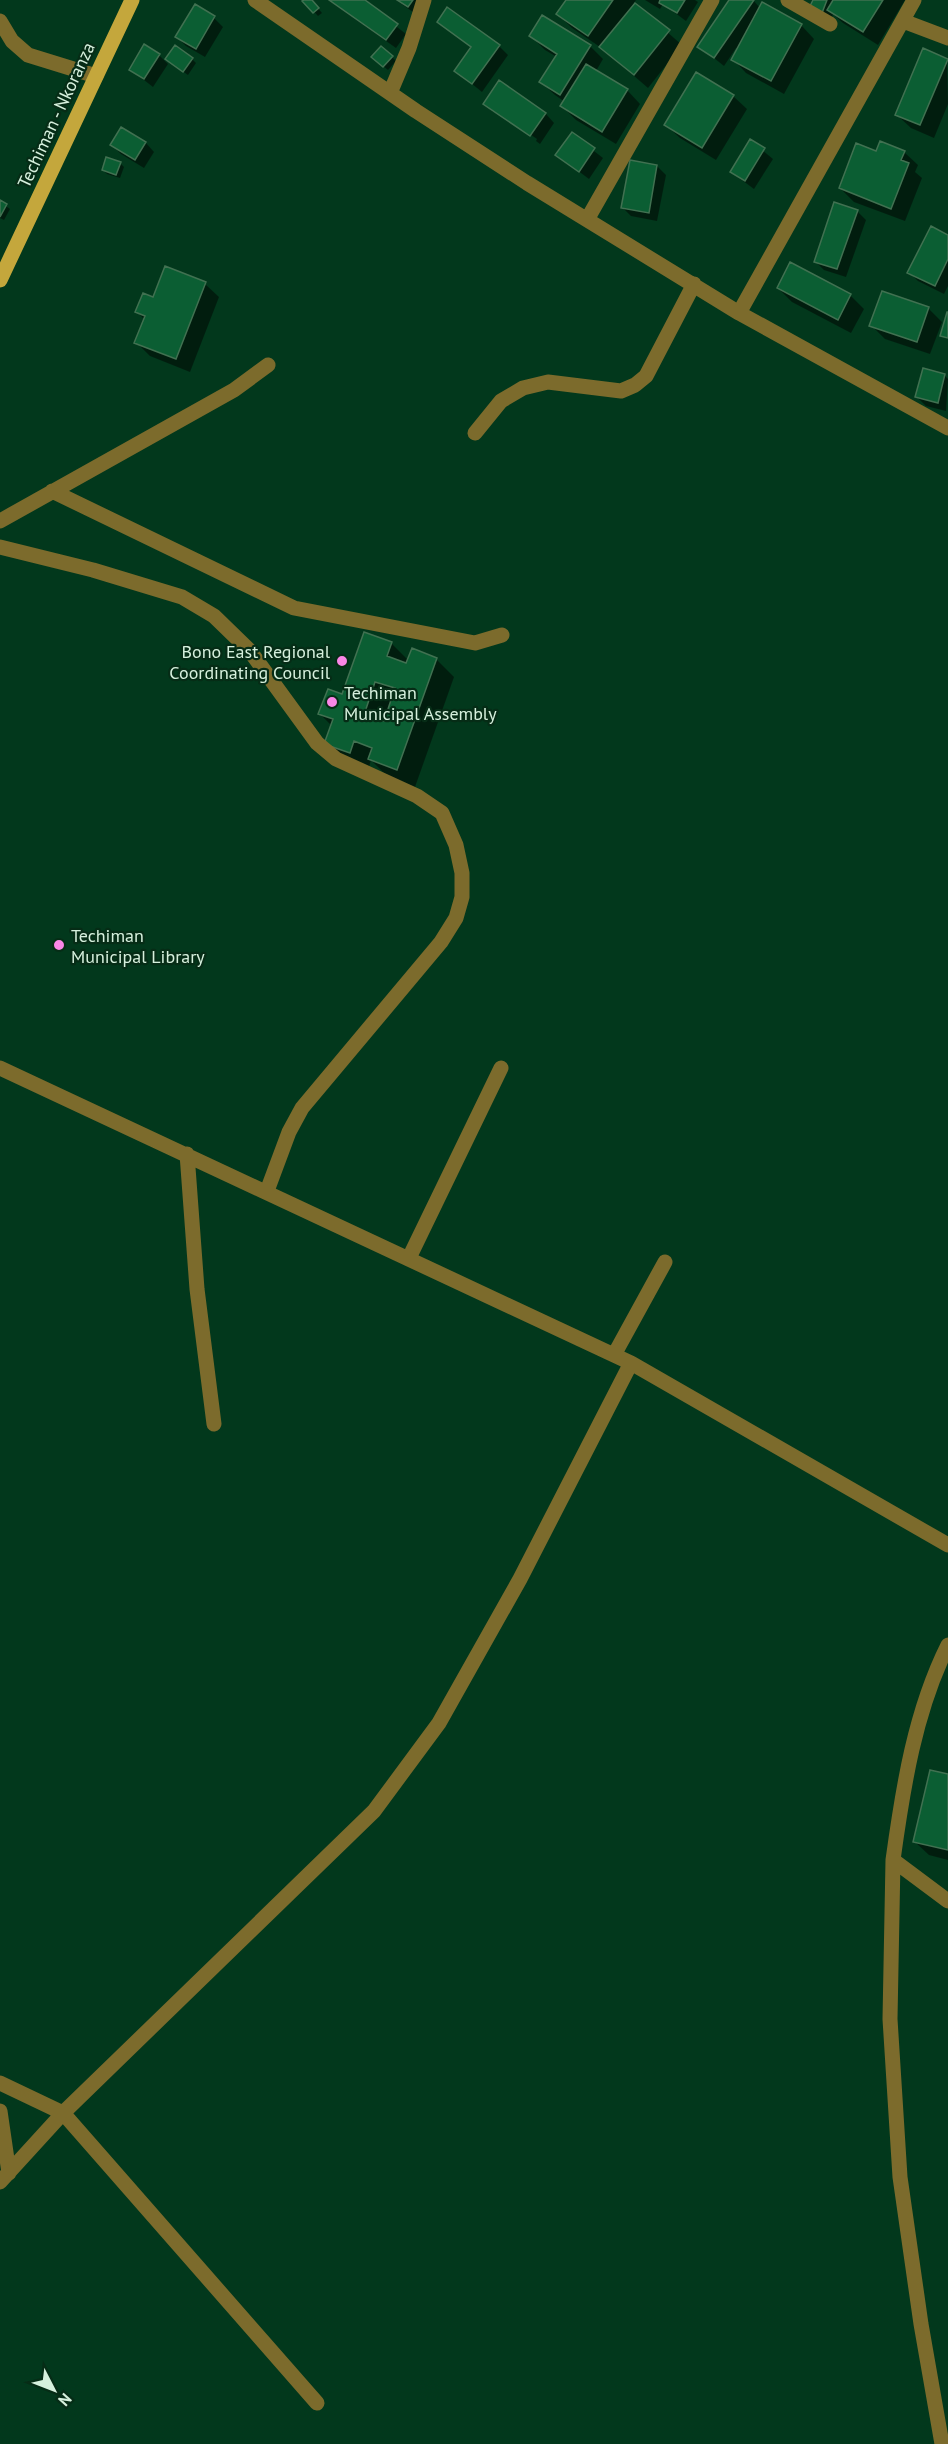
<svg xmlns="http://www.w3.org/2000/svg" width="948" height="2444" font-family="'PT Sans',sans-serif">
<style>
.shadow{fill:#0007}
.building{fill:#0b5e33;stroke:#417151;stroke-width:1.5;fill-rule:evenodd}
.lines{fill:none;stroke-linecap:round;stroke-linejoin:round}
.minor{stroke:#7c6b2c;stroke-width:15}
.major{stroke:#c4a73c;stroke-width:15}
.poi-dot{fill:#fa87e7;stroke:#062c16;stroke-width:2}
.labels{text-anchor:middle;dominant-baseline:central;stroke-width:4.5;stroke-linejoin:round;paint-order:stroke}
.street-label{font-size:18px;fill:#d6f0dd;stroke:#062c16}
.poi-label{font-size:18px;fill:#d6f0dd;stroke:#062c16;text-anchor:start}
</style>
<rect width="100%" height="100%" fill="#02381c"/>
<path class="shadow" d="M306 0H311L322 13 318 16 304 1Z
M328 0H362L406 34 396 48Z
M396 0H424L417 15Z
M568 0H636L634 3 682 45 648 88 603 49 572 28 558 14Z
M645 0H695L698 2 686 21 663 4 660 9Z
M731 0H753L760 8 801 25 814 39 784 94 746 73 733 59 738 49 736 48 724 66 699 46Z
M814 0H905L878 45 843 23 833 14 831 21 820 16Z
M195 6 214 18 223 27 205 57 186 46 177 37Z
M448 10 499 46 508 55 482 92 456 71 472 48 439 22Z
M531 36 590 46 603 59 596 71 627 90 640 104 616 144 576 120 562 106 565 102 555 95 541 82 557 57 545 50Z
M159 55 168 64 153 87 130 69Z
M392 57 396 61 388 70 377 61Z
M192 59 196 63 188 75 171 63Z
M947 60 948 104 934 138 911 128 897 115Z
M500 82 546 114 554 123 540 144 536 141 537 139 493 109V112L485 104Z
M733 96 747 109 716 160 680 138 666 125Z
M121 129 146 143 154 152 144 168 121 154 112 145Z
M572 134 603 158 589 179 557 155Z
M751 141 773 159 754 189 731 172Z
M904 152 918 165 915 172 922 178 905 221 854 202 840 188 877 153Z
M120 163 124 167 120 178 107 174 103 170Z
M657 166 666 175 657 221 631 216 622 207Z
M0 202 10 209 4 220 0 218Z
M857 211 866 220 846 277 824 270 815 261Z
M948 237V286L944 294 918 281 909 272Z
M205 284 219 297 190 372 150 356 136 342 145 320 137 312 153 298Z
M778 288 850 295 864 309 851 333 792 302Z
M928 308 942 322 930 354 885 339 871 325Z
M924 370 945 376 948 379 946 411 926 406 917 397Z
M391 643 409 661 436 659 454 677 415 787 388 777 371 760 368 770 344 762 326 744 332 726 320 714 343 696Z
M948 1775V1860L929 1855 915 1842Z"/>
<path class="building" d="M304 0H312L319 8 313 13 302 1Z
M329 0H365L398 24 386 40Z
M397 0H413L408 7Z
M566 0H613L588 36 556 14Z
M660 0H685L677 13 659 3Z
M729 0H754L714 58 697 47Z
M813 0H827L822 13 809 8Z
M833 0H883L863 32 827 10Z
M762 2 802 24 771 81 731 60Z
M635 3 670 30 634 75 599 47Z
M195 4 215 16 196 49 175 37Z
M447 7 500 45 472 84 454 71 471 47 437 22Z
M542 15 591 45 560 95 539 82 557 54 529 36Z
M144 44 160 54 144 79 129 70Z
M175 45 193 58 183 72 165 59Z
M381 46 393 56 383 67 371 57Z
M923 48 948 59 920 125 895 115Z
M586 64 628 89 602 132 560 106Z
M696 72 734 95 702 148 664 125Z
M499 80 546 113 530 136 483 104Z
M121 127 146 142 135 160 110 145Z
M572 132 595 148 579 172 555 155Z
M750 139 765 148 745 181 730 172Z
M880 141 905 151 901 160 909 163 891 209 839 188 856 143 876 151Z
M106 157 121 162 116 175 102 170Z
M630 160 657 165 649 213 621 208Z
M0 200 7 204 0 217Z
M834 202 858 210 837 269 814 262Z
M931 226 948 235V259L935 286 907 273Z
M790 262 851 294 838 320 777 288Z
M165 266 206 282 176 359 134 343 145 316 135 312 143 293 153 297Z
M882 291 929 307 917 342 869 326Z
M947 312H948V338L940 336Z
M923 368 945 374 938 403 915 397Z
M364 632 392 642 387 656 406 663 412 648 437 658 397 770 368 759 372 748 354 741 350 753 324 744 333 719 318 714 328 689 342 694ZM375 682 395 688 384 721 364 715Z
M930 1770 948 1774V1850L913 1842Z"/>
<g class="lines">
<path class="minor" d="M255 0 416 111 527 183 739 313
M788 0 830 24
M914 0 739 313 948 428
M0 21 12 41 28 55 96 76
M903 21 948 38
M390 93 409 48 424 0
M588 218 712 0
M475 433 501 401 523 388 548 382 621 391 635 385 646 376 694 284
M52 491 294 608 475 643 502 635
M0 521 234 390 268 365
M0 547 93 570 182 597 214 616 250 651 317 743 336 759 417 796 442 813 456 845 462 873V897L456 918 441 942 302 1108 289 1132 267 1191
M0 1068 631 1363 520 1579 439 1723 374 1811 63 2113 0 2182
M187 1154 197 1289 214 1424
M409 1258 501 1068
M614 1355 665 1262
M631 1363 948 1545
M893 1860C903 1787 915 1711 948 1645
M0 2083 63 2113 317 2403
M0 2111 9 2173
M942 2444 921 2324 900 2177 890 2019 893 1860 948 1901"/>
<path class="major" d="M0 280 132 0"/>
</g>
<g class="poi-dot">
<circle cx="342" cy="661" r="6"/>
<circle cx="332" cy="702" r="6"/>
<circle cx="59" cy="945" r="6"/>
</g>
<g class="labels">
<g class="street-label">
<text transform="translate(56 115) rotate(-65)">Techiman - Nkoranza</text>
</g>
<g class="poi-label">
<text x="330" y="651" text-anchor="end">Bono East Regional<tspan x="330" dy="21">Coordinating Council</tspan></text>
<text x="344" y="692">Techiman<tspan x="344" dy="21">Municipal Assembly</tspan></text>
<text x="71" y="935">Techiman<tspan x="71" dy="21">Municipal Library</tspan></text>
</g>
</g>
<g transform="translate(54 2390) rotate(132)" stroke="#062c16" stroke-width="4.5" paint-order="stroke">
<path d="M0-4.5L10 22L0 15L-10 22Z" fill="#d6f0dd"/>
<text y="-9" font-size="16" font-weight="bold" text-anchor="middle" fill="#d6f0dd">N</text>
</g>
</svg>
